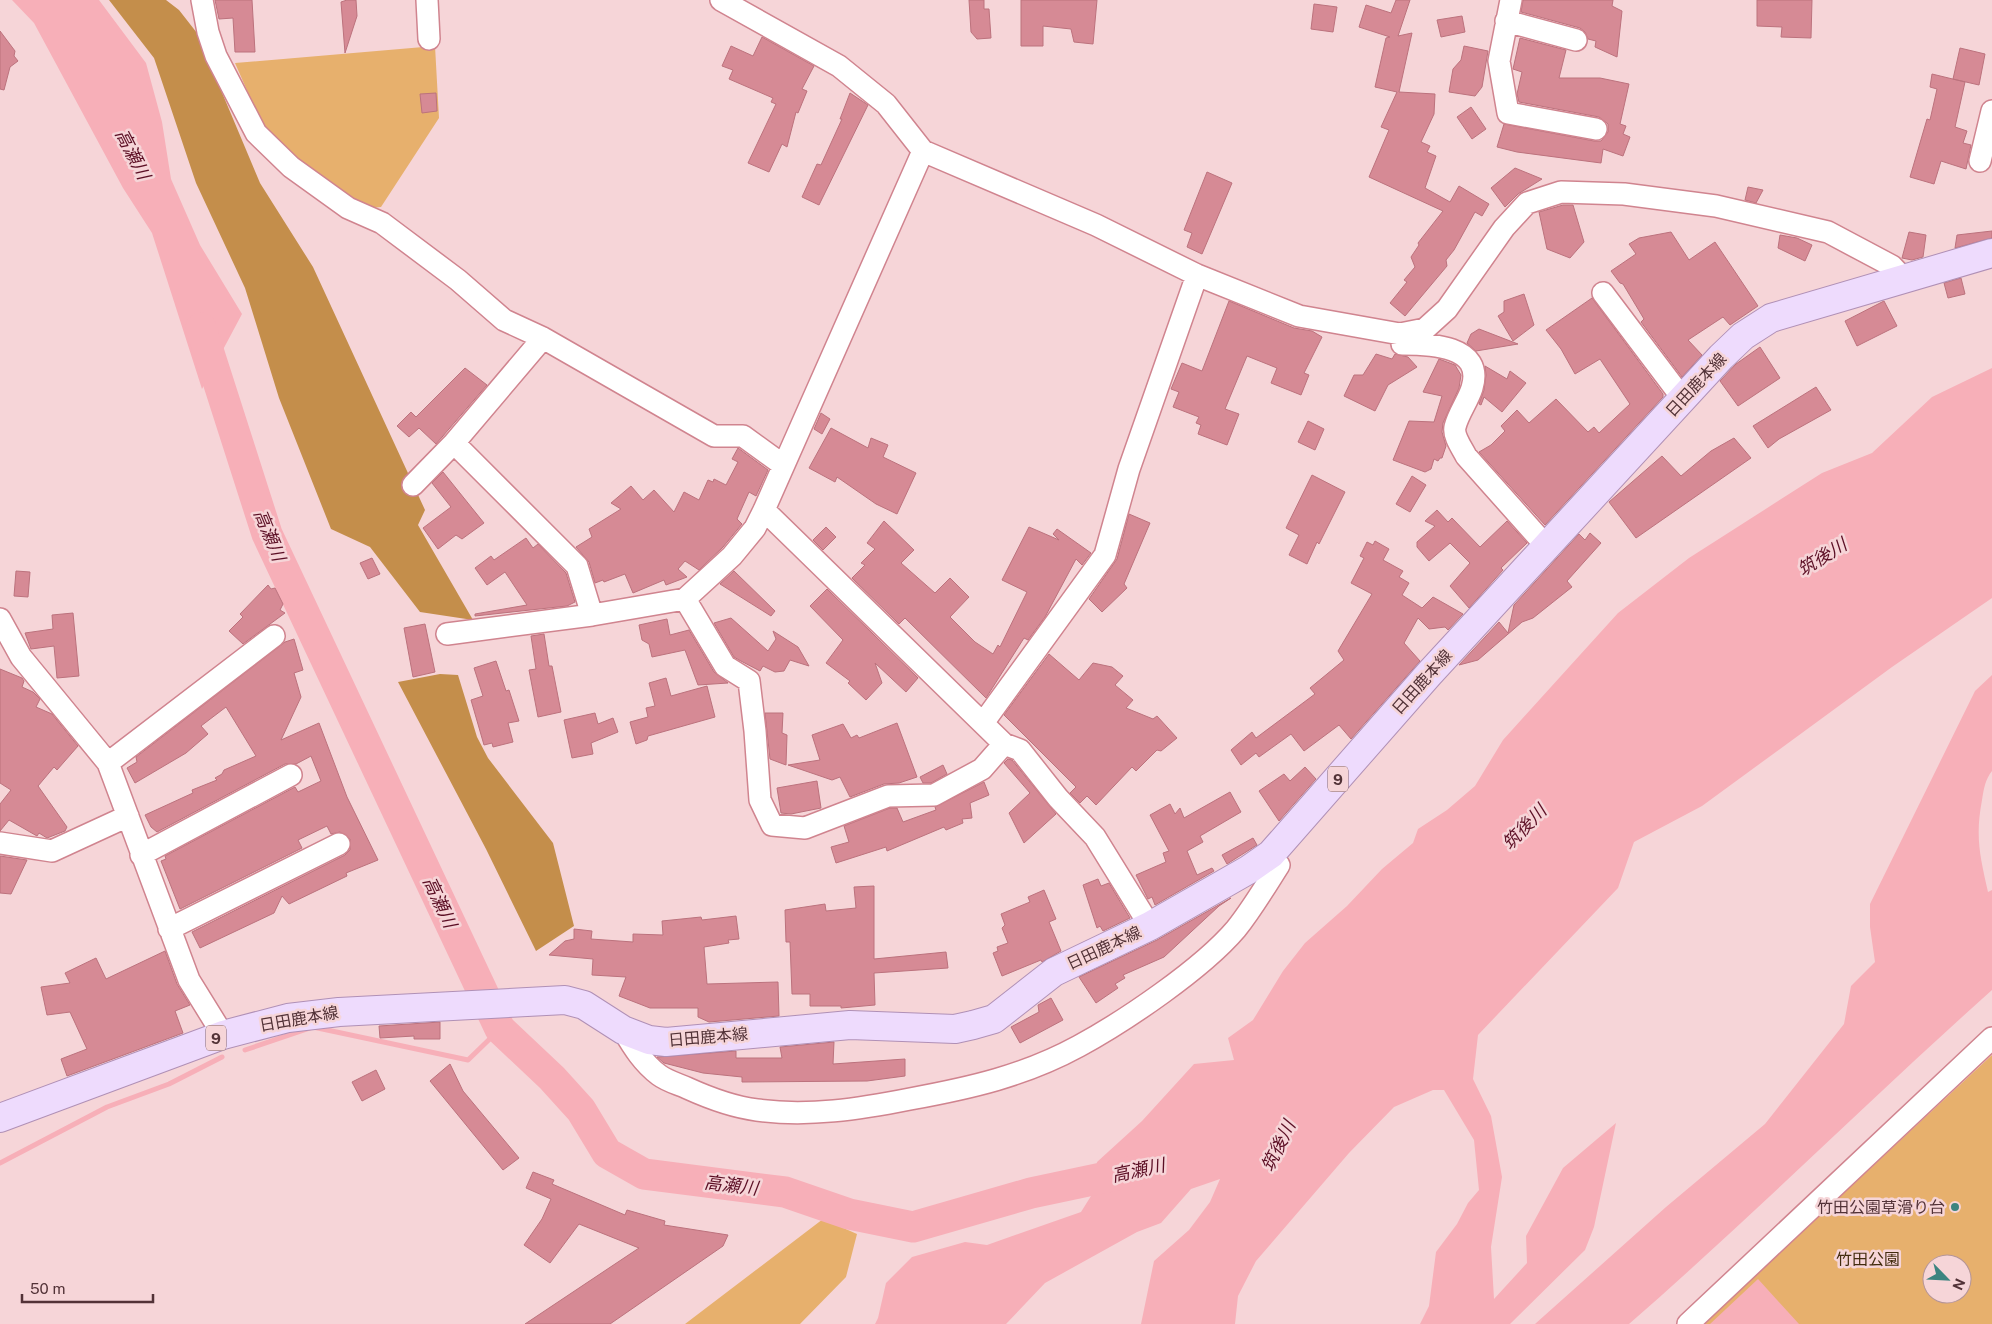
<svg xmlns="http://www.w3.org/2000/svg" width="1992" height="1324" font-family="'Public Sans','Noto Sans JP',sans-serif">
<style>
.green{fill:#e7b06d;fill-rule:evenodd}
.forest{fill:#c48e4b}
.water{fill:#f7afb8}
.lines{fill:none;stroke-linecap:round;stroke-linejoin:round}
.stream{stroke:#f7afb8;stroke-width:5}
.river{stroke:#f7afb8;stroke-width:31}
.building{fill:#d68a95;stroke:#bc727d}
.minor-casing{stroke:#d0848f;stroke-width:24}
.major-casing{stroke:#b090b6;stroke-width:30}
.minor{stroke:#fff;stroke-width:21}
.major{stroke:#eedbfd;stroke-width:28}
.poi-dot{fill:#3c8480;stroke:#f6d5d8;stroke-width:2}
.labels{text-anchor:middle;dominant-baseline:central;stroke-width:5;stroke-linejoin:round;paint-order:stroke}
.shield{fill:#f6d5d8;stroke:#836367;stroke-width:1}
.shield-label{font-size:15px;font-weight:bold;fill:#523237}
.street-label{font-size:16px;fill:#523237;stroke:#f6d5d8}
.poi-label{font-size:16px;fill:#523237;stroke:#f6d5d8;text-anchor:end}
.park-label{font-size:16px;fill:#432c0e;stroke:#f6d5d8}
.water-label{font-size:18px;font-style:italic;fill:#5c0f25;stroke:#f6d5d8}
</style>
<rect width="100%" height="100%" fill="#f6d5d8"/>
<path class="green" d="M435 46 439 118 381 207 371 208 344 193 298 161 263 127 235 63Z
M1992 1055V1324H1703ZM1932 1264H1962V1294H1932Z
M823 1219 857 1234 846 1277 800 1324H685Z"/>
<path class="forest" d="M109 0H166L179 10 197 33 260 183 313 267 425 510 418 525 473 620 420 612 370 547 331 529 279 398 245 288 196 183 154 58Z
M440 674 458 675 477 737 488 758 553 843 574 926 536 951 486 849 398 682Z"/>
<path class="water" d="M12 0H99L146 63 162 122 171 179 200 245 242 314 202 389 152 233 123 188 34 23Z
M1992 368V598L1892 667 1702 806 1634 842 1618 888 1478 1035 1473 1079 1491 1116 1502 1177 1491 1247 1494 1299 1527 1263 1526 1236 1563 1168 1616 1123 1594 1227 1585 1250 1510 1324H1420L1429 1306 1436 1252 1457 1224 1468 1203 1479 1190 1474 1140 1444 1090H1433L1394 1107 1349 1153 1256 1261 1238 1296 1235 1324H1141L1154 1261 1189 1230 1210 1202 1220 1179 1191 1189 1161 1223 1137 1232 1045 1283 1006 1324H875L878 1318 886 1283 912 1257 965 1242 987 1245 1081 1212 1091 1196 1097 1162 1142 1121 1194 1064 1234 1060 1228 1038 1253 1020 1283 971 1305 943 1347 906 1382 869 1413 843 1418 829 1447 810 1475 786 1503 740 1618 613 1689 558 1822 473 1872 453 1932 397Z
M1992 675V771C1985 780 1984 788 1982 800 1975 837 1980 856 1988 892L1992 890V990C1869 1100 1753 1216 1629 1324H1535L1666 1207 1765 1124 1844 1024 1851 986 1875 962 1870 927V904L1975 691Z
M1758 1279 1799 1324H1710Z"/>
<g class="lines">
<path class="stream" d="M245 1050 313 1027 468 1060 500 1029
M0 1163 107 1107 169 1084 222 1057"/>
<path class="river" d="M201 328 267 534 500 1029 552 1078 581 1110 607 1153 644 1174 785 1192 849 1214 913 1227 1031 1193 1135 1171"/>
</g>
<path class="building" d="M215 0H252L255 52H235L233 18 219 19Z
M347 0H356L357 16 345 53 341 2Z
M969 0H984V9H989L991 38 977 39 971 32Z
M1021 0H1097L1093 44 1074 42 1071 29 1043 26V46H1021Z
M1396 0H1410L1398 36 1412 33 1399 92 1435 94 1434 114 1421 142 1430 146 1427 152 1436 156 1425 188 1450 202 1459 186 1489 204 1482 216 1475 212 1454 250 1446 260 1447 266 1405 316 1390 303 1407 282 1404 280 1415 267 1411 257 1419 245 1418 243 1443 211 1369 177 1389 130 1381 127 1397 92 1375 87 1386 38 1390 37 1359 27 1366 5 1391 13Z
M1523 0H1613L1612 6 1622 11 1617 57 1595 47 1596 41 1588 39 1585 32 1580 28 1521 12Z
M1757 0H1812L1811 38 1781 37 1782 27 1757 26Z
M1314 4 1337 7 1333 32 1311 29Z
M1462 16 1465 32 1441 37 1437 20Z
M0 31 15 51 14 56 18 61 10 67 4 90 0 89Z
M762 37 814 66 802 89 807 91 798 113 796 112 787 147 782 144 769 172 748 163 776 104 771 102 773 98 729 79 733 70 722 66 731 46 753 56Z
M1520 38 1566 50 1559 78H1600L1629 84 1620 124 1626 126 1623 134 1630 137 1623 156 1603 149 1601 163 1517 152 1497 147 1504 124 1594 141H1601L1608 132V124L1599 117 1519 102 1517 94 1522 72 1513 69Z
M1464 46 1488 51 1482 87 1475 96 1449 92 1453 69 1461 60Z
M1960 48 1985 54 1979 85 1953 79Z
M1932 74 1965 82 1955 127 1967 131 1963 143 1971 145 1966 169 1941 161 1934 184 1910 177 1927 119 1930 120 1937 89 1930 87Z
M436 93 437 111 422 113 420 94Z
M850 93 868 105 819 205 802 197 817 164 821 165 842 119H840Z
M1471 107 1486 129 1472 139 1457 117Z
M1515 168 1542 179 1518 194 1505 207 1491 188Z
M1207 172 1232 183 1202 254 1187 247 1192 233 1184 230Z
M1748 187 1763 190 1756 203 1745 200Z
M1563 205H1573L1584 242 1570 258 1547 249 1539 212Z
M1992 231V238L1955 248 1957 235Z
M1671 232 1689 260 1715 242 1758 306 1730 325 1723 317 1688 340 1702 355 1682 377 1641 322 1644 319 1623 284 1620 283 1611 271 1636 254 1629 244 1639 238Z
M1909 232 1926 235 1923 257 1912 260 1902 258Z
M1780 235 1797 238 1812 245 1805 261 1778 248Z
M1961 278 1965 294 1948 298 1944 283Z
M1524 294 1534 325 1513 341 1498 316 1504 312V301Z
M1592 298 1663 394V397L1545 525 1479 452 1491 445 1505 431 1501 426 1517 410 1529 423 1556 399 1588 432 1594 427 1599 433 1630 404 1600 359 1575 374 1561 349 1546 330Z
M1229 301 1294 328 1312 331 1322 337 1304 373 1309 375 1301 395 1271 383 1277 368 1247 356 1225 409 1239 414 1227 445 1198 434 1201 425 1196 423 1199 417 1173 407 1179 392 1171 389 1182 363 1202 371Z
M1884 301 1897 326 1857 346 1845 321Z
M1479 329 1518 344 1476 351 1467 343 1471 334Z
M1760 347 1780 378 1738 406 1720 381 1736 364Z
M1376 354 1392 359 1395 354 1408 357 1417 367 1388 385 1375 411 1344 396 1354 375H1363Z
M1439 359 1455 365 1461 375 1459 388 1443 423 1442 432 1446 446 1442 458H1440L1438 461 1434 459 1431 469 1425 472 1393 460 1409 421 1434 422 1442 396 1423 392Z
M1485 366 1507 379 1510 371 1526 383 1502 412 1484 397 1481 405 1479 404 1484 390 1486 375Z
M465 368 487 385 436 444 419 428 409 437 397 426 411 412 416 417Z
M1816 387 1831 410 1779 439 1768 448 1753 426Z
M821 413 830 419 822 434 814 429Z
M1308 421 1324 429 1315 450 1298 442Z
M831 428 868 448 871 438 888 445 883 457 916 473 897 514 876 504 837 477 835 482 809 468Z
M1734 438 1751 458 1636 538 1609 502 1662 456 1681 476 1711 451Z
M738 448 768 470 756 496 749 492 737 519 742 524 723 547 699 570 685 561 678 569 687 577 666 585 664 580 633 593 625 574 604 582 603 580 595 583 589 562 576 547 592 537 589 529 621 509 611 503 631 486 643 500 654 490 674 512 684 492 699 500 708 480 713 482 714 479 726 485 738 462 732 459Z
M443 472 484 523 462 539 456 535 438 549 423 528 451 507 432 483Z
M1312 475 1345 492 1319 544 1317 542 1307 564 1289 555 1299 535 1286 528Z
M1412 476 1426 485 1410 512 1396 504Z
M1437 510 1448 522 1452 518 1480 547 1507 521 1527 543 1501 568 1503 570 1469 608 1450 586 1470 563 1450 543 1429 561 1417 547V542L1435 526 1425 521Z
M1129 514 1150 523 1124 584 1127 588 1102 612 1089 599 1117 559Z
M884 521 914 550 901 563 935 593 950 578 969 597 950 617 975 642 993 654 998 645 1000 647 1027 592 1002 580 1029 527 1059 540 1053 534 1057 529 1091 553 1082 565 1076 559 1045 617 1028 640 1024 638 986 698 905 618 899 624 852 578 865 565 861 563 875 549 867 543Z
M826 527 836 537 823 550 813 540Z
M1590 533 1601 543 1567 581 1572 587 1533 618 1522 622 1478 660 1459 665 1499 622 1508 633 1514 605 1579 534 1585 540Z
M526 538 533 548 538 544 566 573 575 602 567 606 475 616V614L527 605 505 572 487 585 475 568 491 556 494 560Z
M1375 541 1389 549 1383 560 1403 571 1399 577 1409 583 1402 595 1422 608 1433 597 1463 614 1448 630 1445 627 1429 629 1418 618 1404 643 1420 661 1351 739 1339 725 1304 751 1291 734 1259 757 1256 753 1241 765 1231 750 1252 732 1256 738 1315 694 1310 688 1344 660 1338 651 1372 594 1351 583 1364 558 1360 556 1367 542 1373 545Z
M372 558 380 574 368 579 360 563Z
M16 571 30 572 28 597 14 596Z
M734 571 775 611 771 616 720 584Z
M268 585 271 589 275 588 283 604 280 610 285 613 243 644 229 631 243 617 240 614Z
M827 589 918 678 906 692 875 663 882 683 866 700 848 683 850 681 826 663 843 640 810 606Z
M73 613 79 676 57 678 54 646 31 649 25 633 53 629 52 615Z
M731 618 768 651 776 639 773 631 798 647 809 666 790 660 784 671 775 672 763 666 760 671 739 660 734 657 714 623Z
M667 619 670 635 689 630 714 672 728 683 698 685 685 650 652 657 649 644 642 640 639 625Z
M425 624 435 672 413 677 404 628Z
M544 634 549 666H552L561 712 538 717 529 670 536 669 531 636Z
M294 639 303 670 294 673 301 697 281 740 319 723 347 797 378 860 346 873 347 876 289 904 282 896 274 913 200 948 192 932 345 855 350 850V839L340 832 331 834 327 826 298 840 302 848 180 909 161 861 166 859 165 856 295 787 298 792 321 781 311 756 296 764H285L157 832 151 827 145 815 193 793 192 790 217 780 215 778 222 774 224 770 256 756 226 707 201 726 208 734 186 753 135 783 127 768 137 762 136 757 285 642Z
M1049 654 1079 680 1093 663 1112 667 1123 676 1115 685 1133 700 1126 708 1153 719 1157 716 1177 738 1161 751 1157 750 1136 771 1132 767 1096 805 1087 796 1080 803 1070 793 1076 787 1004 715Z
M496 661 506 691 509 690 519 721 508 723 513 742 493 747 492 743 484 745 471 700 483 696 474 668Z
M0 669 22 678 24 681 22 687 33 692 40 699 36 707 52 714 78 746 57 770 54 767 38 786 67 827 65 831 47 838 39 833 37 836 9 820 0 831V804L11 790 0 783Z
M666 678 671 696 707 686 715 717 648 736 647 740 636 744 630 722 648 717 646 708 655 706 649 683Z
M595 713 598 724 613 718 618 732 591 743 593 754 572 758 564 720Z
M765 713H783L782 733 787 735 786 765 770 759Z
M897 723 917 777 899 783 884 784 850 797 840 777 832 780 788 765 820 760 812 735 843 724 851 738 857 735 859 738Z
M1008 759 1012 760 1056 814 1024 843 1009 813 1030 793 1004 763Z
M943 765 947 774 931 783H923L920 777Z
M1305 767 1316 779 1279 821 1259 791 1284 774 1290 781Z
M817 781 821 808 791 814 781 813 777 788Z
M984 782 989 795 970 803 972 818 962 819 963 823 946 830 944 827 887 851 886 847 836 863 831 847 849 842 844 826 890 808H897L903 822 936 810 935 807Z
M1230 792 1241 812 1200 836 1203 842 1187 851 1197 875 1212 868 1214 871 1155 905 1152 897 1148 899 1136 875 1166 862 1163 853 1169 851 1150 815 1170 804 1175 814 1180 808 1184 818Z
M1253 838 1257 845 1227 864 1222 855Z
M0 856 27 860 11 894 0 893Z
M1098 879 1101 886 1109 883 1130 918 1103 931 1100 926 1097 928 1083 885Z
M874 886V959L946 952 948 968 874 973 875 1005 841 1008V1006H810V994H792L790 942H786L785 910 825 904 826 911 856 908 854 887Z
M1044 890 1056 919 1049 922 1061 951 1042 962 1041 960 1002 976 993 953 998 951 997 947 1008 943 1002 928 1005 925 1001 914 1030 902 1028 897Z
M1231 898 1219 906 1164 957 1123 975 1125 978 1115 984 1118 988 1096 1003 1079 977 1157 940Z
M736 916 739 939 728 940 729 943 704 947 707 984 778 982 779 1016 709 1022 698 1017V1008H650L619 996 626 977 592 975 593 959 549 955 565 941 574 939V929L592 931 591 939 633 942V934L663 935 662 921 701 917 702 920Z
M165 951 177 984 190 1005 175 1011 183 1033 67 1076 61 1059 87 1049 70 1012 47 1015 41 987 70 983 65 973 96 958 106 979Z
M1051 998 1063 1020 1020 1043 1011 1027 1039 1012 1038 1005Z
M440 1022V1039H414V1036L380 1038 379 1026Z
M834 1042 833 1064 905 1059V1076L867 1081 742 1082V1077L703 1073 664 1063 657 1057 736 1051V1058H782L780 1047Z
M450 1064 463 1091 519 1158 503 1170 430 1081Z
M376 1070 385 1089 362 1101 352 1082Z
M533 1172 554 1180 552 1184 625 1215 627 1210 665 1221 664 1225 728 1235 723 1246 610 1324H525L639 1248 579 1224 550 1263 524 1245 542 1219 551 1199 526 1188Z"/>
<g class="lines">
<g class="minor-casing">
<path id="minor" d="M202 0 208 32 216 56 256 133 291 167 348 208 382 223 458 280 504 320 543 338 714 436H743L783 465
M427 0 429 39
M721 0 839 66 886 104 923 151 1096 225 1197 275 1299 316 1400 334 1425 329 1447 309 1504 228 1527 203 1561 192 1624 194 1716 206 1828 232 1892 266 1904 279
M1511 0 1499 61 1508 113 1596 129
M1506 21 1576 40
M1980 161 1992 111
M1603 293 1683 399
M1402 344C1429 344 1485 345 1472 388 1468 401 1458 414 1455 427 1453 436 1462 448 1466 456L1547 547
M454 443 577 566 592 615
M413 485 454 443 543 338
M764 510 1004 744 1020 750 1058 798 1095 837 1150 926
M685 599 725 666 749 681 755 731 760 800 772 825 805 828 888 796 934 795 982 769 1004 744
M0 619 21 657 108 763 189 980 223 1035
M447 634 592 615 685 599 732 556 755 528 764 510 923 151
M983 723 1105 555 1129 469 1197 275
M108 763 274 636
M0 843 52 851 128 816
M141 855 291 775
M169 929 339 844
M623 1030C633 1047 643 1063 659 1075 667 1081 678 1084 687 1088 709 1098 733 1107 757 1110 808 1117 860 1109 910 1099 970 1088 1024 1076 1079 1046 1125 1021 1202 969 1236 929 1252 909 1265 887 1279 865
M1688 1324 1992 1038"/>
</g>
<g class="major-casing">
<path id="major" d="M0 1118 223 1035 288 1018 339 1012 565 1000 584 1005 623 1030 649 1040 666 1042 850 1025 955 1029 973 1025 994 1019 1054 972 1150 926 1248 870 1271 854 1429 674 1721 357 1743 336 1771 318 1992 253"/>
</g>
<use href="#minor" class="minor"/>
<use href="#major" class="major"/>
</g>
<circle class="poi-dot" cx="1955" cy="1207" r="5"/>
<g class="labels">
<g class="shield">
<rect x="1328" y="766.5" width="20" height="25" rx="4"/>
<rect x="206" y="1025.5" width="20" height="25" rx="4"/>
</g>
<g class="shield-label">
<text x="1338" y="779">9</text>
<text x="216" y="1038">9</text>
</g>
<g class="street-label">
<text transform="translate(1696 385) rotate(-47)">日田鹿本線</text>
<text transform="translate(1422 682) rotate(-48)">日田鹿本線</text>
<text transform="translate(1104 948) rotate(-25)">日田鹿本線</text>
<text transform="translate(299 1019) rotate(-10)">日田鹿本線</text>
<text transform="translate(708 1037) rotate(-5)">日田鹿本線</text>
</g>
<g class="poi-label">
<text x="1945" y="1207">竹田公園草滑り台</text>
</g>
<g class="park-label">
<text x="1868" y="1259">竹田公園</text>
</g>
<g class="water-label">
<text transform="translate(133 154) rotate(63)">高瀬川</text>
<text transform="translate(270 535) rotate(68)">高瀬川</text>
<text transform="translate(1822 557) rotate(-32)">筑後川</text>
<text transform="translate(1524 827) rotate(-46)">筑後川</text>
<text transform="translate(440 902) rotate(65)">高瀬川</text>
<text transform="translate(1278 1146) rotate(-64)">筑後川</text>
<text transform="translate(1138 1170) rotate(-12)">高瀬川</text>
<text transform="translate(731 1185) rotate(7)">高瀬川</text>
</g>
</g>
<g transform="translate(1947 1279) rotate(114)"><circle r="24" fill="#f6d5d8" stroke="#b49498"/>
<path d="M0-4L9 19L0 12L-9 19Z" fill="#3c8480"/>
<text y="-8" font-size="14" font-weight="bold" text-anchor="middle" fill="#523237">N</text>
</g>
<path d="M22 1294v8h131v-8" fill="none" stroke="#523237" stroke-width="2.5"/>
<text x="30" y="1294" font-size="15" fill="#523237" stroke="#f6d5d8" stroke-width="4" paint-order="stroke">50 m</text>
</svg>
